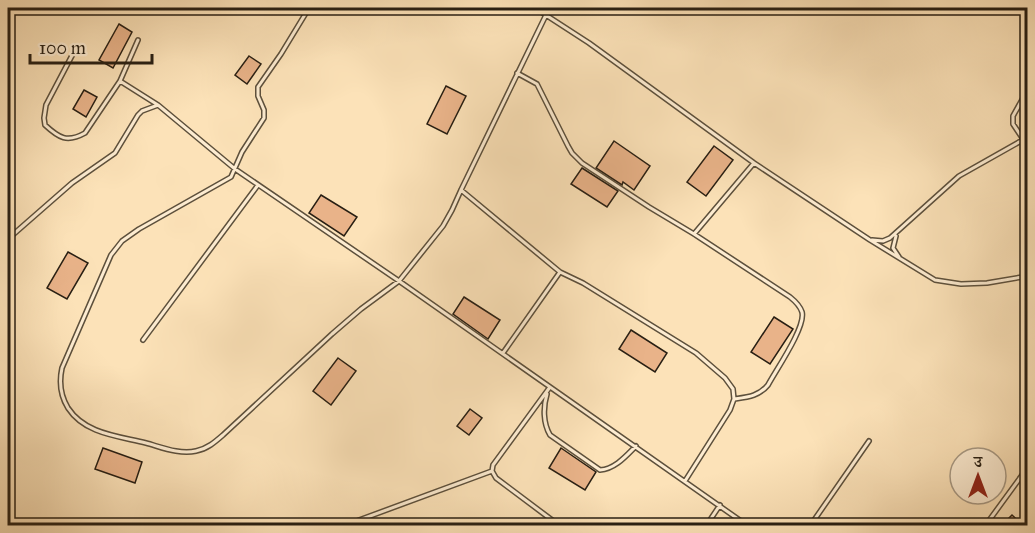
<svg xmlns="http://www.w3.org/2000/svg" width="1035" height="533" font-family="'IM FELL Great Primer','Noto Serif Devanagari',serif">
<style>
.building{fill:#e9b389;stroke:#281f13;stroke-width:1.5}
.lines{fill:none;stroke-linecap:round;stroke-linejoin:round}
.service-casing{stroke:#5d503c;stroke-width:6}
.service{stroke:#fdecd1;stroke-width:3}
</style>
<rect width="100%" height="100%" fill="#fce2b8"/>
<filter id="stains"><feTurbulence type="fractalNoise" baseFrequency=".00333" numOctaves="4"/><feColorMatrix values="0 0 0 0 .2 0 0 0 0 .09 0 0 0 0 .02 0 0 0 .5 -.17"/></filter>
<radialGradient id="worn" r=".72"><stop offset=".6" stop-color="#630" stop-opacity="0"/><stop offset="1" stop-color="#630" stop-opacity=".3"/></radialGradient>
<path class="building" d="M119 24 132 32 113 68 99 60Z
M249 56 261 64 247 84 235 75Z
M446 86 466 96 447 134 427 124Z
M84 90 97 97 86 117 73 109Z
M614 141 650 166 634 190 623 182 622 185 596 168Z
M714 146 733 160 706 196 687 182Z
M582 168 618 191 607 207 571 184Z
M321 195 357 217 344 236 309 213Z
M68 252 88 263 67 299 47 288Z
M464 297 500 320 488 339 453 314Z
M774 317 793 329 770 364 751 352Z
M631 330 667 353 655 372 619 349Z
M338 358 356 371 331 405 313 391Z
M470 409 482 418 469 435 457 426Z
M103 448 142 462 135 483 95 469Z
M561 448 596 472 585 490 549 468Z
M1012 515 1023 525H1002Z"/>
<g class="lines">
<g class="service-casing">
<path id="service" d="M309 8 281 54 258 87V96L264 110V118L242 152 231 177 139 229 122 241 111 255 62 368C59 382 60 395 68 408 85 434 118 436 146 443 161 447 180 455 196 451 207 449 215 442 223 435L332 334 361 309 399 281 443 226 452 210 461 190 546 15
M535 8 589 43 754 163 870 240 935 280 961 284 987 283 1028 276
M138 40 120 81 158 105 235 169 399 281 748 526
M76 48 46 105 44 118 45 125C59 138 67 143 85 133L120 81
M517 73 537 84 568 146 572 153 582 163 649 207 694 234 790 297C795 301 800 306 802 312 806 327 776 370 768 385 759 396 748 397 734 399
M1023 139 1013 124V116L1028 89
M461 190 560 272 583 283 696 353 725 378 733 389 734 399 730 410 685 481
M694 234 754 163
M896 236 893 248 899 257
M8 239 72 183 115 153 138 115 142 111 158 105
M872 240 883 241 890 238 959 176 1028 137
M143 340 258 185
M503 353 560 272
M550 387 493 465 492 471 496 478 560 526
M547 394C543 407 543 423 550 435L600 470C615 469 626 456 636 446
M343 526 492 471
M706 526 720 505
M810 526 869 441
M985 526 1028 467"/>
</g>
<use href="#service" class="service"/>
</g>
<rect width="1035" height="533" fill="none" stroke="#fce2b8" stroke-width="30"/>
<rect x="9" y="9" width="1017" height="515" fill="none" stroke="#281f13" stroke-width="3"/>
<rect x="15" y="15" width="1005" height="503" fill="none" stroke="#281f13" stroke-width="1.5"/>
<g transform="translate(978 476)"><circle r="28" fill="#fdecd1" stroke="#a89a85" stroke-width="1.5"/>
<path d="M0-4.5L10 22L0 15L-10 22Z" fill="#8f2418"/>
<text y="-9" font-size="16" font-weight="bold" text-anchor="middle" fill="#281f13">उ</text>
</g>
<path d="M30 54v9h122v-9" fill="none" stroke="#281f13" stroke-width="3"/>
<text x="39" y="54" font-size="18" fill="#281f13" stroke="#fdecd1" stroke-width="4.5" paint-order="stroke">100 m</text>
<rect width="100%" height="100%" filter="url(#stains)"/>
<rect width="100%" height="100%" fill="url(#worn)"/>
</svg>
